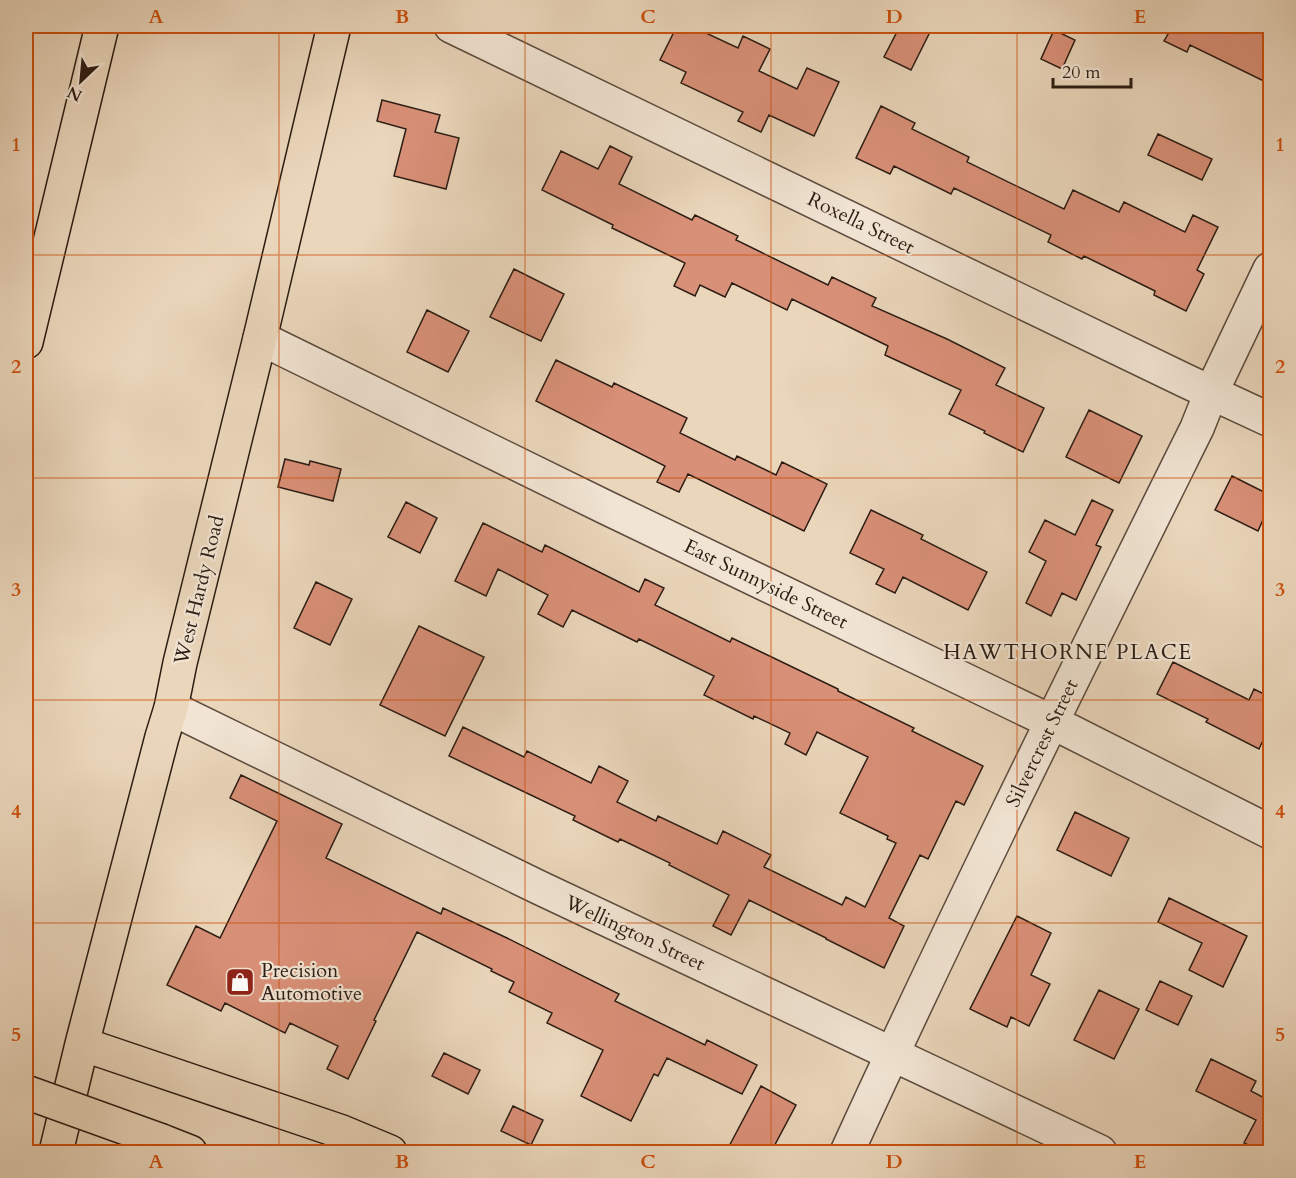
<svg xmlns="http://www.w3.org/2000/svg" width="1296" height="1178" font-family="Cardo,serif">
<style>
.building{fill:#d99078;stroke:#2b1c13;stroke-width:1.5}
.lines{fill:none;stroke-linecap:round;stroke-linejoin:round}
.minor-casing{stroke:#5b4a3d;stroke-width:36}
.major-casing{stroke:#2b1c13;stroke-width:36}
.highway-casing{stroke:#2b1c13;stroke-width:36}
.minor{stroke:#f1e4d3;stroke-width:33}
.major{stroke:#ead6bb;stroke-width:33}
.highway{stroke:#ead6bb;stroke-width:33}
.major-bridge-casing{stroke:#2b1c13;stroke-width:36;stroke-linecap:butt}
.major-bridge{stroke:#ead6bb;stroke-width:33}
.grid{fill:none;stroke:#cc500d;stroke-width:1.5;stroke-opacity:0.55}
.labels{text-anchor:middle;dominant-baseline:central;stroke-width:4.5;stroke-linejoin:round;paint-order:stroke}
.street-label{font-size:20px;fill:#2b1c13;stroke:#f1e4d3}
.poi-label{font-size:20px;fill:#2b1c13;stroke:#f1e4d3;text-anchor:start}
.neighbourhood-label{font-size:21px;letter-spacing:1.5px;fill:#2b1c13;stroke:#f1e4d3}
.neatline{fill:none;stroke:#cc500d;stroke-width:2}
.grid-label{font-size:20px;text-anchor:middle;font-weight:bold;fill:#cc500d}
</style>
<rect width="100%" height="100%" fill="#ead6bb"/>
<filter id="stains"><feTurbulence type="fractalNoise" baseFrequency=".00333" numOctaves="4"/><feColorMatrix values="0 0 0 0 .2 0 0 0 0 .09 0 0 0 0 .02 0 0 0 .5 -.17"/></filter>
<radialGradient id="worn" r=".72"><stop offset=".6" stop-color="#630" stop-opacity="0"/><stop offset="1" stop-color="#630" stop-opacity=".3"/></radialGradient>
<path class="building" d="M677 26H691L738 48 743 36 770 49 759 71 797 89 807 68 839 82 814 136 769 115 761 132 738 121 743 112 681 83 686 72 660 60Z
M900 26H933L911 70 884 57Z
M1151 26H1270V84L1190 45 1187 52 1164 41 1168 34Z
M1054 30 1075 40 1062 69 1041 59Z
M382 100 440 115 435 132 459 138 446 189 394 176 406 129 377 121Z
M881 106 915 123 912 129 969 157 967 162 1064 209 1073 190 1119 212 1124 202 1185 232 1193 215 1218 227 1197 270 1204 274 1186 311 1154 295 1155 291 1084 256 1082 259 1048 242 1051 235 954 188 951 194 894 166 890 174 856 158Z
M1158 134 1212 159 1202 180 1148 155Z
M610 146 632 157 619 184 692 220 695 215 738 236 736 240 828 285 832 277 876 298 872 306 947 339 1005 368 996 385 1044 408 1023 452 984 433 985 431 949 414 961 390 885 355 888 346 792 299 787 310 732 283 725 297 700 285 695 296 674 286 685 263 612 228 613 225 542 190 561 151 598 169Z
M514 269 564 294 541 341 490 317Z
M427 310 469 331 448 372 407 352Z
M556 360 612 387 614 383 687 418 680 433 735 460 737 456 776 475 782 462 827 484 804 531 688 474 679 492 657 482 665 466 536 401Z
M1089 410 1142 436 1119 483 1066 457Z
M285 459 309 465 310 461 341 469 333 501 278 487Z
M1232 476 1270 495V504L1258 531 1215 510Z
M1092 500 1113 510 1096 545 1101 547 1076 600 1062 593 1051 616 1026 603 1046 561 1029 552 1045 520 1075 535Z
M406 502 437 518 420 553 388 537Z
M871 510 923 535 921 539 987 572 968 610 903 577 895 593 876 584 884 569 850 553Z
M483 523 542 552 545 545 639 592 645 579 664 588 655 605 730 642 732 638 838 689V691L914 728 912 731 983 766 964 805 956 801 928 859 920 855 889 918 904 926 884 968 826 939V938L749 900 731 935 713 926 729 895 669 865 670 863 620 839 618 842 573 820 575 816 449 756 463 727 524 757 527 751 591 783 599 766 628 781 617 802 656 821 658 816 717 844 723 831 771 855 764 867 842 905 846 897 865 907 896 843 887 839 888 836 840 813 868 757 817 732 806 755 785 744 790 733 754 716 753 719 704 695 714 676 639 639 637 642 572 610 563 627 538 614 548 595 498 569 486 596 455 581Z
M316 582 352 599 330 645 294 628Z
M419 626 484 657 445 736 380 705Z
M1173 662 1249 700 1254 689 1270 697V725L1259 749 1206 722 1208 719 1157 694Z
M241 775 342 824 326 858 441 914 443 908 507 938 619 994 615 1001 705 1045 707 1040 757 1065 742 1094 667 1058 658 1076 654 1074 631 1121 581 1096 603 1050 547 1023 552 1013 509 992 514 982 491 971 492 969 417 932 374 1020 376 1021 348 1079 327 1069 338 1046 290 1023 285 1033 225 1003 221 1011 167 985 196 926 220 938 277 821 230 798Z
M1075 812 1129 838 1111 876 1057 850Z
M1169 898 1247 936 1223 987 1189 970 1202 943 1158 922Z
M1017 916 1051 933 1031 975 1050 984 1029 1026 1011 1017 1007 1027 970 1009Z
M1160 981 1192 996 1178 1025 1146 1010Z
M1099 990 1139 1009 1114 1059 1074 1040Z
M444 1053 480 1070 468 1094 432 1076Z
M1211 1059 1256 1081 1251 1091 1266 1099 1270 1089V1152H1264L1244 1143 1256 1120 1196 1091Z
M761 1086 796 1105 771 1152H726Z
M513 1106 543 1120 531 1145 501 1131Z"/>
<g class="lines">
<g class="minor-casing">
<path id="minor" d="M451 26 1186 381 1270 420
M260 338 605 507 1052 722 1270 832
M171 708 538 887 1100 1152
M847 1152C958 909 1078 668 1197 428L1211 393 1270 269"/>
</g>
<g class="major-casing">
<path id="major" d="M82 1044 342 1132 390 1152
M162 1141 190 1152
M56 1152 82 1044 162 737 171 708 180 663 260 338 334 26"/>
</g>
<g class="highway-casing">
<path id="highway" d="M26 342 102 26"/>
</g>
<use href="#minor" class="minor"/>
<use href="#major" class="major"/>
<use href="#highway" class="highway"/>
<g class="major-bridge-casing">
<path id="major-bridge" d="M26 1092 162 1141"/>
</g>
<use href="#major-bridge" class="major-bridge"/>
</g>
<path class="grid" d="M279 26V1152M525 26V1152M771 26V1152M1017 26V1152M26 255H1270M26 478H1270M26 700H1270M26 923H1270"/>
<defs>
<g id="shop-square" transform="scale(1.5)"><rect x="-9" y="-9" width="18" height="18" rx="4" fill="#8f2418" stroke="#f1e4d3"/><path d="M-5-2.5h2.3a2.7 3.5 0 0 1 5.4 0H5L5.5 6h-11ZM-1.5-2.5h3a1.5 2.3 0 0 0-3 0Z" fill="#fff"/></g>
</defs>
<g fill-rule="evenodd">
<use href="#shop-square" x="240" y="982"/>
</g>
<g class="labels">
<g class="street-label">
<text transform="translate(861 223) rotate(26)">Roxella Street</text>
<text transform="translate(766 584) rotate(26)">East Sunnyside Street</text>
<text transform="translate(199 590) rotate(-76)">West Hardy Road</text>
<text transform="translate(1042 743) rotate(-64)">Silvercrest Street</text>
<text transform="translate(635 933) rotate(25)">Wellington Street</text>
</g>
<g class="poi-label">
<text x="261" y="970">Precision<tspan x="261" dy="23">Automotive</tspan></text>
</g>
<g class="neighbourhood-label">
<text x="1068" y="652">HAWTHORNE PLACE</text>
</g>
</g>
<rect width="1296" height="1178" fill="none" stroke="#ead6bb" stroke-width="66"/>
<g transform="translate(81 81) rotate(206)" stroke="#f1e4d3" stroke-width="4.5" paint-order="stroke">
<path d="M0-4.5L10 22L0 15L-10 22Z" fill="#2b1c13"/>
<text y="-9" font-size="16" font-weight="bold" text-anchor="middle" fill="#2b1c13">N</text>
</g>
<path d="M1053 78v9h78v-9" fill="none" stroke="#2b1c13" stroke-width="3"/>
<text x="1062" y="78" font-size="18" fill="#2b1c13" stroke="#f1e4d3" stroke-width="4.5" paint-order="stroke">20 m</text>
<rect x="33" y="33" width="1230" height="1112" class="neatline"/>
<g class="grid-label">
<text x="156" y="23">A</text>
<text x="402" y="23">B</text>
<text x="648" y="23">C</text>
<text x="894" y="23">D</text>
<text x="1140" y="23">E</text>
<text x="16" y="151">1</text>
<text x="1280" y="151">1</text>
<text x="16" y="373">2</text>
<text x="1280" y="373">2</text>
<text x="16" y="596">3</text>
<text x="1280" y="596">3</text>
<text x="16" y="818">4</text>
<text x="1280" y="818">4</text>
<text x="16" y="1041">5</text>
<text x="1280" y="1041">5</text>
<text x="156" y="1168">A</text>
<text x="402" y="1168">B</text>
<text x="648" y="1168">C</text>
<text x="894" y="1168">D</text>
<text x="1140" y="1168">E</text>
</g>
<rect width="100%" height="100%" filter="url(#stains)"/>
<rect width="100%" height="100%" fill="url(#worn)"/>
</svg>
